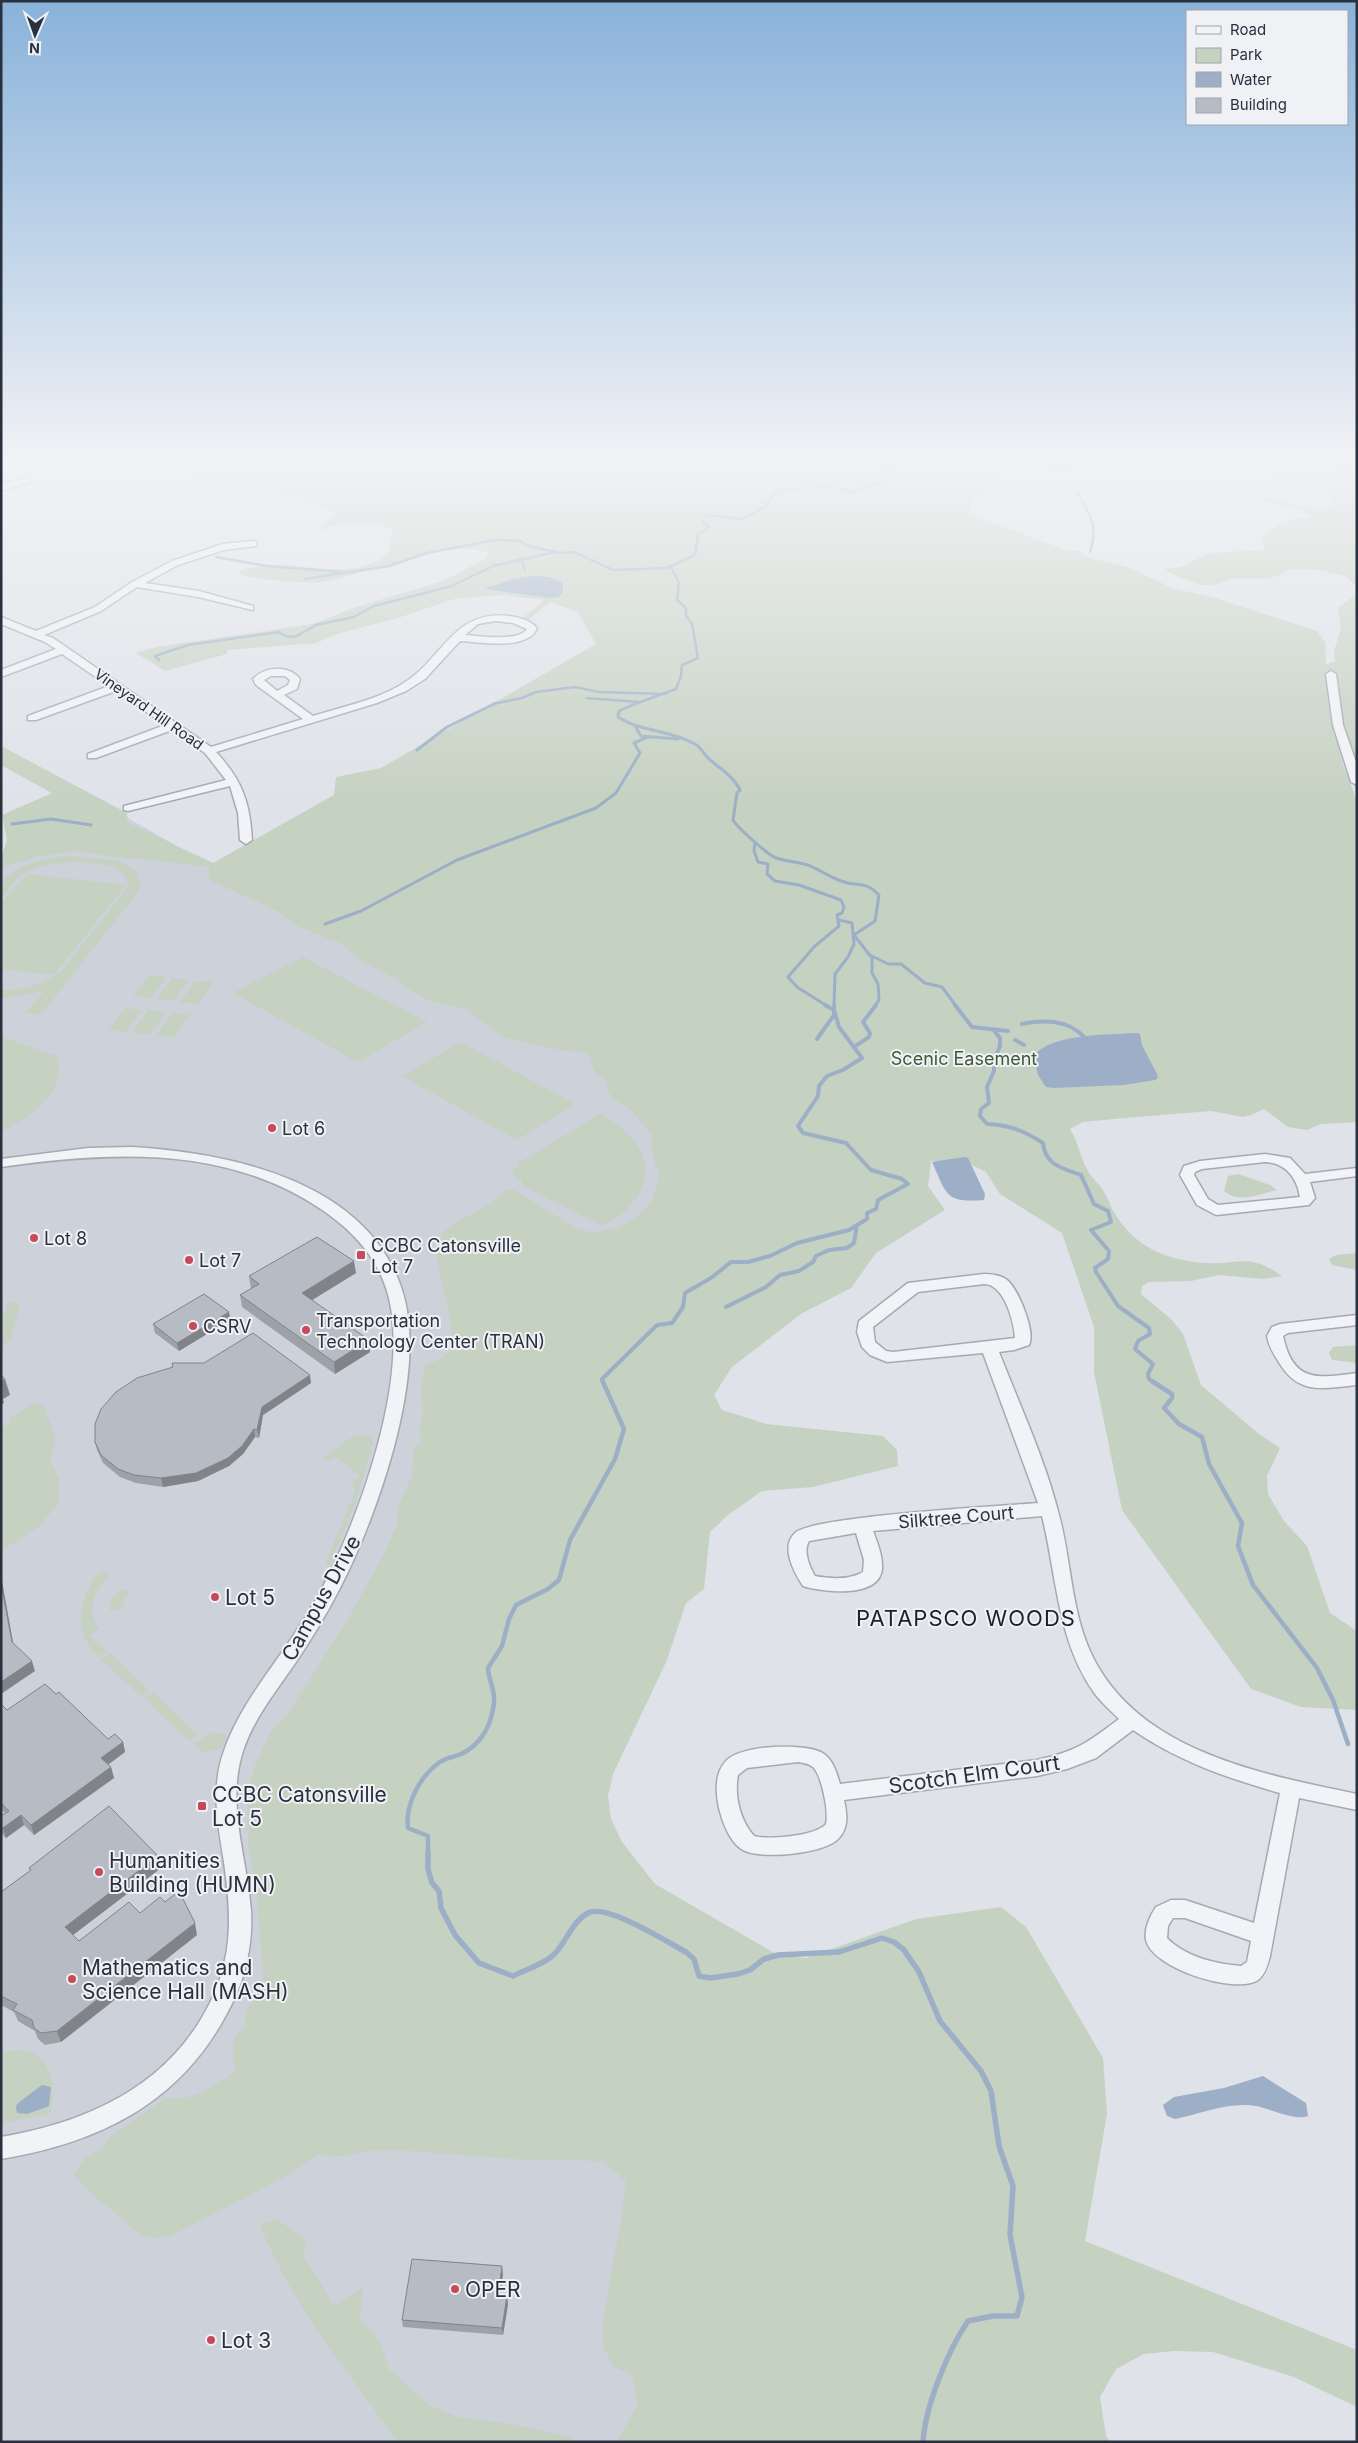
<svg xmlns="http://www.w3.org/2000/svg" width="1358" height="2443" font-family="Inter,sans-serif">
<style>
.built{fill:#cdd1da}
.green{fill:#c5d1c1}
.water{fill:#9cafc6}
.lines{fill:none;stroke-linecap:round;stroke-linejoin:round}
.stream-far4{stroke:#9cafc6;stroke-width:2.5}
.stream-far3{stroke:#9cafc6;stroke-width:3}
.stream-far2{stroke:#9cafc6;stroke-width:4}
.stream-far1{stroke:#9cafc6;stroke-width:4.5}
.stream{stroke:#9cafc6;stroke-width:5.5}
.street-casing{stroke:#a5a9b2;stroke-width:3}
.street{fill:#f2f3f6;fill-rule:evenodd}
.wall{fill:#9da2a9}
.shaded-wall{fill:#808489}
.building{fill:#b7bcc4;stroke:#808489}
.poi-dot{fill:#c74a5a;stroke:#eff1f5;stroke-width:2}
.labels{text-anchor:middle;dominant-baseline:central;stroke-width:4;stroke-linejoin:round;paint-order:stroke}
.far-street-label{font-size:15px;fill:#29303e;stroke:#eff1f5}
.park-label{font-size:18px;fill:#3d5937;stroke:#eff1f5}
.poi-label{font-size:18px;fill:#29303e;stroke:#eff1f5;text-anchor:start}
.street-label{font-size:18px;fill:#29303e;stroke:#eff1f5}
.near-poi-label{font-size:21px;fill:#29303e;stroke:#eff1f5;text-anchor:start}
.near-street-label{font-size:21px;fill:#29303e;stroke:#eff1f5}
.near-neighbourhood-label{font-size:22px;letter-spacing:1px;fill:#1b212f;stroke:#eff1f5}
</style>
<rect width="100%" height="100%" fill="#dfe2e8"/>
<path class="built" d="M126 817 212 866 743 989 531 1534 649 1981 729 2442H1V867Z"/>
<path class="green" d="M134 462H1011L1010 466 987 492 975 499 971 506 969 514 1066 550 1079 551 1087 557 1130 568 1172 588 1212 597 1317 631 1325 642 1326 664 1335 661 1334 651 1341 628 1338 608 1357 593V792L1334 725 1343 765 1357 801V1122L1321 1124 1307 1130 1288 1127 1264 1109 1251 1115 1243 1117 1211 1111 1124 1118 1083 1122 1070 1129C1079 1143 1080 1158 1088 1171 1092 1179 1100 1184 1104 1192 1108 1198 1110 1206 1114 1212 1134 1247 1168 1261 1206 1263 1242 1265 1247 1252 1282 1276L1263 1279 1219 1275 1191 1281 1149 1282 1142 1286 1141 1294 1172 1320 1183 1334 1201 1385 1260 1435 1280 1448 1267 1476 1268 1494 1284 1521 1307 1546 1330 1613 1357 1631V1710L1301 1707 1251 1689 1122 1510 1094 1372V1327L1062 1233 1000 1194 986 1172 970 1164 931 1161 928 1186 945 1210 876 1253 851 1288 801 1314 732 1367 714 1395 722 1410 766 1424 883 1436 897 1450 898 1466 813 1487 762 1491 728 1515 710 1532 704 1589 686 1603 667 1660 613 1774 608 1796 611 1819 622 1842 655 1884 778 1955 806 1958 916 1919 1001 1907 1026 1927 1103 2058 1107 2114 1085 2241 1357 2350V2407L1294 2377 1213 2352 1174 2351 1144 2354 1116 2369 1100 2397 1106 2436 1110 2442H617L638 2404 632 2375 614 2367 604 2348 602 2326 621 2220 626 2181 603 2161 514 2159 398 2150 365 2151 345 2156 317 2155 292 2173 171 2236 152 2238 141 2235 90 2192 74 2175 85 2158 101 2149 111 2136 166 2098C193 2102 211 2087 234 2073 237 2053 223 2040 247 2026 240 2007 256 2003 261 1988 263 1985 262 1979 263 1976L256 1887 248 1844 247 1794 255 1765 271 1731 286 1716 343 1628 384 1554 397 1525 399 1505 412 1476 414 1449 421 1442 420 1423 424 1411C420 1401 422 1376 425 1365 435 1362 445 1358 450 1349 460 1331 434 1271 437 1247 441 1218 491 1213 505 1190H515L572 1226 593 1233 620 1227 637 1217 652 1201 660 1174C653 1160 650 1151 653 1136L632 1111 616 1101 607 1091V1081L595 1072 587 1052 566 1051 504 1038 466 1009 430 1001 407 988 398 979 361 961 342 944 295 925 278 911 209 880V867L142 859 120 858 78 851 38 856 1 868V858L7 840 2 815 52 793 1 765V746L127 813 128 823 213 863 334 795 336 777 381 768 596 644 578 612 550 602 529 619 523 618 544 600 501 595 454 599 398 618 340 633 316 643 227 650V654L165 671 136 653 156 647 313 624 356 607 443 581 485 559 489 554C463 534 357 578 321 582 296 584 269 580 244 576L238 572C284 550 347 590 389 552L392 529C372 519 339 522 319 531L321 526 337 513 299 498Z
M1239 462H1357V587L1345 576 1321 570 1293 569 1269 579H1231L1214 585H1201L1180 578 1164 569 1181 567 1208 553 1265 550 1261 541C1270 523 1292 520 1310 517L1301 509 1261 501 1263 496 1305 507 1328 508 1332 504 1329 490 1324 486 1245 468Z
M66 856 119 861 136 871 141 884 137 893 41 1015 26 1013 44 991 6 998 1 997V990C23 991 45 984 62 970L124 892 128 885 124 874C103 856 45 859 23 875 14 881 8 890 1 898V883C18 864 42 859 66 856Z
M27 874 126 885 54 975 1 969V903Z
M303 957 427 1022 358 1062 233 993Z
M149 975 166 977 151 998 133 996Z
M172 978 189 980 174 1001 157 999Z
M195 981 213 982 198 1004 180 1002Z
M125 1008 142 1010 126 1032 109 1030Z
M148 1010 166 1012 150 1035 132 1033Z
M172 1013 190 1015 174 1037 157 1035Z
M1 1036 56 1056C70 1089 28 1120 1 1131Z
M461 1042 575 1104 517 1140 402 1076Z
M600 1114C615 1123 631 1134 640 1150 657 1182 630 1215 601 1225L521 1185 523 1181 513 1175V1170L520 1166 517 1164Z
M1238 1174 1270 1185 1277 1190C1260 1194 1240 1204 1224 1191L1228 1176Z
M1357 1253V1270L1332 1265 1329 1259 1336 1255Z
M18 1302 20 1306 11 1337 1 1350V1316L7 1312V1303Z
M1357 1345V1363L1332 1360 1329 1353 1333 1347Z
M36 1403 43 1405 56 1438 50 1461 59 1478 58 1504 38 1527 1 1551V1429L12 1423 8 1419Z
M355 1435 371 1436 373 1443 355 1505 329 1566 326 1562 356 1490 351 1485 360 1476 336 1457 327 1462 322 1458Z
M104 1571 108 1575C96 1591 84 1610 99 1628L90 1636 107 1651 98 1657C78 1636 75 1610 91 1584 94 1579 97 1572 104 1571Z
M123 1589 130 1592 121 1602 126 1606 110 1611C109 1602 114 1592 123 1589Z
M110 1653 149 1690 141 1696 101 1659Z
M153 1692 198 1735 189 1741 144 1698Z
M213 1732 223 1734 226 1738C225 1750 213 1751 203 1752L193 1744Z
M14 2050C50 2048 58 2085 50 2114L1 2123V2054Z
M276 2219 303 2237 307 2246 302 2253 334 2306 363 2288 360 2320 379 2340 389 2369 429 2405 458 2417 511 2424 571 2437 572 2442H397C349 2372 291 2304 260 2225Z"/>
<path class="water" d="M1053 462H1070L1072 470 1066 472 1043 471 1044 468Z
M534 576C544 576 555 576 563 584V592L559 597 550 598 484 589 513 579Z
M1137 1033 1140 1034 1142 1045 1157 1074 1158 1078 1155 1080 1124 1085 1053 1088 1046 1087 1038 1075 1034 1056C1050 1033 1110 1035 1137 1033Z
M964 1157 968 1158 985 1194 984 1200C945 1203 947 1195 932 1162Z
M1263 2076 1306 2103 1308 2116C1294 2121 1271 2109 1256 2106 1231 2101 1199 2114 1175 2119L1167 2116 1163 2105 1174 2097 1224 2088Z
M42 2085 51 2087 49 2106 27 2114 17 2113 16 2106 18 2103Z"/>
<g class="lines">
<path class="stream-far4" d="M866 462 897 463
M989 462H1005
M1339 472 1351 467 1352 462
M1077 491C1089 515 1099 524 1090 552
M216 557 267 566 342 572
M522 559 525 570
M305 579 389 566 427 553 495 540 520 541 528 546 560 553 574 552 613 570 667 568 695 555 698 534 709 527 703 521 706 515 742 519 765 507 774 494 783 489 833 488 854 492 869 485 882 483 884 469 902 462
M159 660 155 656 188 645 279 632 285 636 295 637 316 625 354 617 374 606 452 586 493 566 555 552
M587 698 639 702
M493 704 522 698 536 692 575 687 599 692 666 694
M635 704 676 689 681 676 682 665 698 658 692 624 686 615V608L677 600 679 583 671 567"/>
<path class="stream-far3" d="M637 703 619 711 618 717C641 732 671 730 695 744 702 748 704 755 710 760 721 769 734 777 740 790L737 793 733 820C737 827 768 855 776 858 787 862 799 861 810 866 820 870 830 877 841 881 859 888 863 879 879 895L875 921 854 935
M635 726 641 736 678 739
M417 750 447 727 496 703
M12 824 51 819 91 825
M755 843 754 851 758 862 768 864 767 874 775 881 799 885 841 900 844 907 842 913 837 915 839 926 814 947 788 977 797 987 827 1006
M325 924 361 911 457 860 596 808 616 793 640 753 634 743 648 737
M854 935 872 958V973L878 984 879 1000 875 1006
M868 954 888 964H901L925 983 942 987 956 1006
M834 1006 835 974 848 957 854 944 852 923 839 920"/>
<path class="stream-far2" d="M955 1005 972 1027 1008 1031
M1022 1024C1044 1020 1068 1019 1084 1037
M993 1029 1000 1038V1046L994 1060V1071L987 1087 989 1103 981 1109 980 1116 987 1124C1010 1125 1024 1131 1043 1143 1045 1165 1062 1168 1081 1175L1094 1204 1108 1211 1111 1222 1091 1230 1109 1251 1108 1259 1095 1268 1096 1272 1118 1306 1149 1328 1150 1334 1138 1341 1135 1349 1153 1364 1148 1374 1149 1379 1155 1383
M817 1039 834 1015V1005
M1015 1040 1024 1045
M854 1047 869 1037 870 1033 863 1022 876 1005
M726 1307 766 1287 780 1275 799 1271 813 1262 816 1256 829 1250 847 1248 854 1243 857 1225
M603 1383 602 1379 657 1325 672 1323 683 1307 685 1293 711 1278 731 1262H748L770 1256 797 1243 849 1230 867 1219V1213L876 1209 878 1200 908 1184 902 1179 871 1170 846 1143 803 1133 798 1126 818 1096 819 1086 827 1076 843 1070 862 1058 839 1027 834 1010 825 1005"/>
<path class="stream-far1" d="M1153 1382 1172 1394V1398L1164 1408 1179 1424 1202 1437 1209 1464 1242 1523 1238 1546 1253 1585 1317 1668 1333 1700 1348 1744
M428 1854V1836L408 1828C405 1804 420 1776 440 1762 446 1758 454 1757 461 1754 479 1746 490 1728 493 1709 497 1692 489 1683 488 1668L502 1646 509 1619 516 1605 548 1589 559 1580 570 1540 615 1459 624 1429 603 1382"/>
<path class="stream" d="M428 1853V1869L432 1883 439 1891 441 1908 455 1935 479 1963 513 1976C525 1970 541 1965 551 1957 564 1948 570 1923 588 1913 607 1903 667 1942 686 1952L694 1959 699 1976 710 1978 738 1974 750 1970 764 1959 778 1955 839 1952 882 1938 894 1942 904 1950 919 1972 940 2021 981 2071 991 2091 999 2146 1013 2186 1010 2235 1022 2297 1017 2316H993L968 2321C948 2350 925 2407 923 2442"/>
<g class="street-casing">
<path id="street" d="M27 477 30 478V482L1 491V485Z
M253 541 256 542V546L224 550 178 565 145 583 199 591 253 606V610L198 597 137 587 101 611 44 635 53 638 211 747 303 719 256 685 253 679C265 666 289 665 300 679L297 689 284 695 313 716C341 707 373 701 399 686 443 662 451 609 510 616 520 618 530 620 537 628 528 651 480 642 460 641L425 679 406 691 377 703 216 752C242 780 250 802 252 840L246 844 240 840 238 813 230 786 128 811 124 810V806L226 780 205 753 172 730 96 758H88V754L165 725 116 691 36 720H28V716L109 686 62 654 1 677V670L56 649 45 642 1 624V617L36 631 95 607 132 582 172 561 223 544ZM496 621 513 623 527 629C518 642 480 636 465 635L478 624ZM271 676H285L290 680 288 685 277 691 264 680Z
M1331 671 1336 674 1343 725 1357 765V785L1351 782 1333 725 1326 674Z
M132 1147C231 1153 367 1181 402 1290 429 1371 378 1514 340 1588 326 1615 311 1640 294 1665 276 1691 255 1717 244 1748 225 1802 247 1856 251 1911 253 1949 244 1984 225 2017 177 2105 97 2143 1 2159V2137C78 2124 154 2093 198 2024 234 1968 233 1920 223 1856 217 1819 211 1784 225 1748 240 1707 269 1672 293 1636 310 1612 324 1586 336 1560 368 1490 410 1367 387 1291 375 1252 347 1225 313 1204 219 1145 107 1152 1 1167V1159L88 1148Z
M1265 1154 1290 1158 1305 1174 1357 1168V1176L1310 1182 1315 1198 1309 1205 1216 1215 1197 1205 1180 1175 1184 1166 1200 1161ZM1265 1162C1286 1163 1297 1178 1300 1197L1218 1205 1208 1199 1194 1175 1195 1172 1202 1169Z
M984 1274C991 1274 1001 1275 1007 1280 1018 1289 1036 1332 1029 1345L1014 1350 999 1352C1020 1406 1045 1459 1059 1515 1071 1559 1071 1609 1090 1651 1135 1751 1261 1774 1357 1794V1810L1299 1798 1270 1956C1268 1964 1265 1975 1258 1980 1235 1995 1152 1968 1146 1940 1144 1929 1150 1916 1156 1907L1171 1900H1185L1254 1923 1280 1793C1227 1778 1178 1761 1133 1730L1096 1758 1067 1769 1037 1776 844 1800C847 1814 849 1828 838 1839 824 1854 755 1861 740 1848 729 1840 722 1821 719 1808 716 1793 714 1774 726 1761 740 1745 807 1742 824 1754 833 1760 837 1774 840 1784L1037 1760C1077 1751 1087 1743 1119 1719 1111 1711 1102 1703 1095 1694 1057 1642 1057 1576 1042 1516L873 1531C877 1542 883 1556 882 1569 879 1599 822 1592 803 1586 794 1572 780 1547 795 1533 813 1516 1003 1506 1038 1503L983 1353 887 1362 870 1355 862 1347 857 1332 859 1321 908 1283ZM984 1284C1004 1284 1014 1321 1015 1338L893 1352 886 1351 875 1342 873 1327 918 1292ZM856 1533 864 1560 863 1572C849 1580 831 1579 815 1576 809 1566 803 1551 809 1541ZM798 1762C804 1763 808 1763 813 1767 822 1776 829 1812 826 1824 816 1836 769 1840 754 1836 740 1820 734 1796 738 1775L747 1768ZM1173 1918H1185L1251 1941 1247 1962 1241 1966C1217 1964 1185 1957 1167 1938L1168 1926Z
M1357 1315V1325L1288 1333 1283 1336C1293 1384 1319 1378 1357 1373V1385C1325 1388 1300 1396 1280 1364 1274 1355 1269 1347 1267 1336L1272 1327 1280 1324Z"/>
</g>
<use href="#street" class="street"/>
</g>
<path class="wall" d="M356 1273 312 1300 370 1352 335 1374 242 1307 240 1295 251 1289 249 1276Z
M229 1312 230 1320 179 1351 155 1333 153 1324Z
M311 1383 263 1415 259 1438 255 1437 243 1454 229 1466 198 1481 163 1487 136 1483 120 1477 103 1463 97 1450 95 1442Z
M56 1694 108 1739 123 1742 125 1752 108 1765 111 1767 114 1778 34 1835 24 1825 6 1838 1 1833V1816L5 1813 1 1809V1704L7 1710Z
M158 1856 161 1868 73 1935 79 1941 140 1913 197 1935 61 2042 45 2045 38 2039 35 2031 18 2021 14 2012 1 2005V1892L30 1871 29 1868Z
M503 2274 500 2296H507L508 2304 503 2335 403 2327 402 2320Z"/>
<path class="shaded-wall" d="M354 1261 356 1273 304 1305 302 1293Z
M229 1312 230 1320 179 1351 177 1343Z
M369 1340 370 1352 335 1374 334 1362Z
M310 1375 311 1383 263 1415 259 1438 257 1430 262 1407Z
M5 1379 10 1395 3 1399 4 1403 1 1405V1381Z
M254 1429 255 1437 243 1454 229 1466 198 1481 163 1487 161 1478Z
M1 1578 2 1581 15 1653 12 1642 1 1583Z
M32 1661 35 1671 1 1694V1682Z
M123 1742 125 1752 103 1768 101 1758Z
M111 1767 114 1778 34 1835 31 1825Z
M21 1815 24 1825 6 1838 3 1828Z
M158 1856 161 1868 69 1938 65 1927Z
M195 1923 197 1935 61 2042 57 2031Z
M502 2266 503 2274 499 2303 498 2296Z
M507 2296 508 2304 503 2335 502 2328Z"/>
<path class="building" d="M317 1237 354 1261 302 1293 369 1340 334 1362 240 1295 259 1284 249 1276Z
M204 1294 229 1312 177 1343 153 1324Z
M253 1333 310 1375 262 1407 257 1430 254 1429 242 1446 228 1458 196 1473 161 1478 134 1475 118 1469 101 1455 95 1442V1424L101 1409 116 1392 137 1378 173 1367 172 1363H204Z
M1 1375 5 1379 1 1381Z
M1 1583 12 1642 32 1661 1 1682Z
M45 1684 56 1694 59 1692 108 1739 115 1734 123 1742 101 1758 111 1767 31 1825 21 1815 3 1828 1 1826V1816L9 1811 1 1803V1704L7 1710Z
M109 1806 158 1856 65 1927 79 1941 129 1902 140 1913 160 1897 165 1902 179 1891 195 1923 57 2031 41 2033 34 2028 32 2020 13 2010 17 2004 1 1996V1892L31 1870 29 1868Z
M412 2259 502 2266 498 2296H507L502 2328 402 2320Z"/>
<linearGradient id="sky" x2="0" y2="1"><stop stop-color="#89b2da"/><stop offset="0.57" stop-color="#f1f2f5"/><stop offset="1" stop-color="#f1f2f5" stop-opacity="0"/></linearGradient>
<rect width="1358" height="804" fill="url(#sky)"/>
<g class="poi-dot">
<circle cx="272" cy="1128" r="5"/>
<circle cx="34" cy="1238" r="5"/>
<rect x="356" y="1250" width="10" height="10" rx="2.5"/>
<circle cx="189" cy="1260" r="5"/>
<circle cx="193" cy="1326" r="5"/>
<circle cx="306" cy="1330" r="5"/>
<circle cx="215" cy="1597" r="5"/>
<rect x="197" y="1801" width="10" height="10" rx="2.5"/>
<circle cx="99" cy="1872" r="5"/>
<circle cx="72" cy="1979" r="5"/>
<circle cx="455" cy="2289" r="5"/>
<circle cx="211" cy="2340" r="5"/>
</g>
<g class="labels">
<g class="far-street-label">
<text transform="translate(149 709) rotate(35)">Vineyard Hill Road</text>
</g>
<g class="park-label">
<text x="964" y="1058">Scenic Easement</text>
</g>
<g class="poi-label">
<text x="282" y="1128">Lot 6</text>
<text x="44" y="1238">Lot 8</text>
<text x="371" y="1245">CCBC Catonsville<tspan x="371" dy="21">Lot 7</tspan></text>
<text x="199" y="1260">Lot 7</text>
<text x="316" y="1320">Transportation<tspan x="316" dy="21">Technology Center (TRAN)</tspan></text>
<text x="203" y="1326">CSRV</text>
</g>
<g class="street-label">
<text transform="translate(956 1517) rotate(-5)">Silktree Court</text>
</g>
<g class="near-poi-label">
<text x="225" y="1597">Lot 5</text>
<text x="212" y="1794">CCBC Catonsville<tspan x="212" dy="24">Lot 5</tspan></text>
<text x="109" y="1860">Humanities<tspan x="109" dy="24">Building (HUMN)</tspan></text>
<text x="82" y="1967">Mathematics and<tspan x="82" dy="24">Science Hall (MASH)</tspan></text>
<text x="465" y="2289">OPER</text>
<text x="221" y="2340">Lot 3</text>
</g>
<g class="near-street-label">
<text transform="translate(321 1598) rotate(-61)">Campus Drive</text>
<text transform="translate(974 1774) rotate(-8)">Scotch Elm Court</text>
</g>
<g class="near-neighbourhood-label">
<text x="966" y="1618">PATAPSCO WOODS</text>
</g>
</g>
<rect width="1358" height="2443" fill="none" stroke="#29303e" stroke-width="5"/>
<rect x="1186" y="10" width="162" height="115" fill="#eff1f5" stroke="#a0a4ac"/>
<rect x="1196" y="26" width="25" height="8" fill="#f2f3f6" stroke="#a0a4ac"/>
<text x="1230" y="35" font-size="15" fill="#29303e">Road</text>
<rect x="1196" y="48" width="25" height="15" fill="#c5d1c1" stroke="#a0a4ac"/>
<text x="1230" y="60" font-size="15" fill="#29303e">Park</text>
<rect x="1196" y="72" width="25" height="15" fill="#9cafc6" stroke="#a0a4ac"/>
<text x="1230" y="85" font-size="15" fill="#29303e">Water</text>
<rect x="1196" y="98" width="25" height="15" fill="#b7bcc4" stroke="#a0a4ac"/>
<text x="1230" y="110" font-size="15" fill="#29303e">Building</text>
<g transform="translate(35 35) rotate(182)" stroke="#eff1f5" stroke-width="4" paint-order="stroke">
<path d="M0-4L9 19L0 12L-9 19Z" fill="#29303e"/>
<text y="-8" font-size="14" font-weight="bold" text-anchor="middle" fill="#29303e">N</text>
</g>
</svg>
